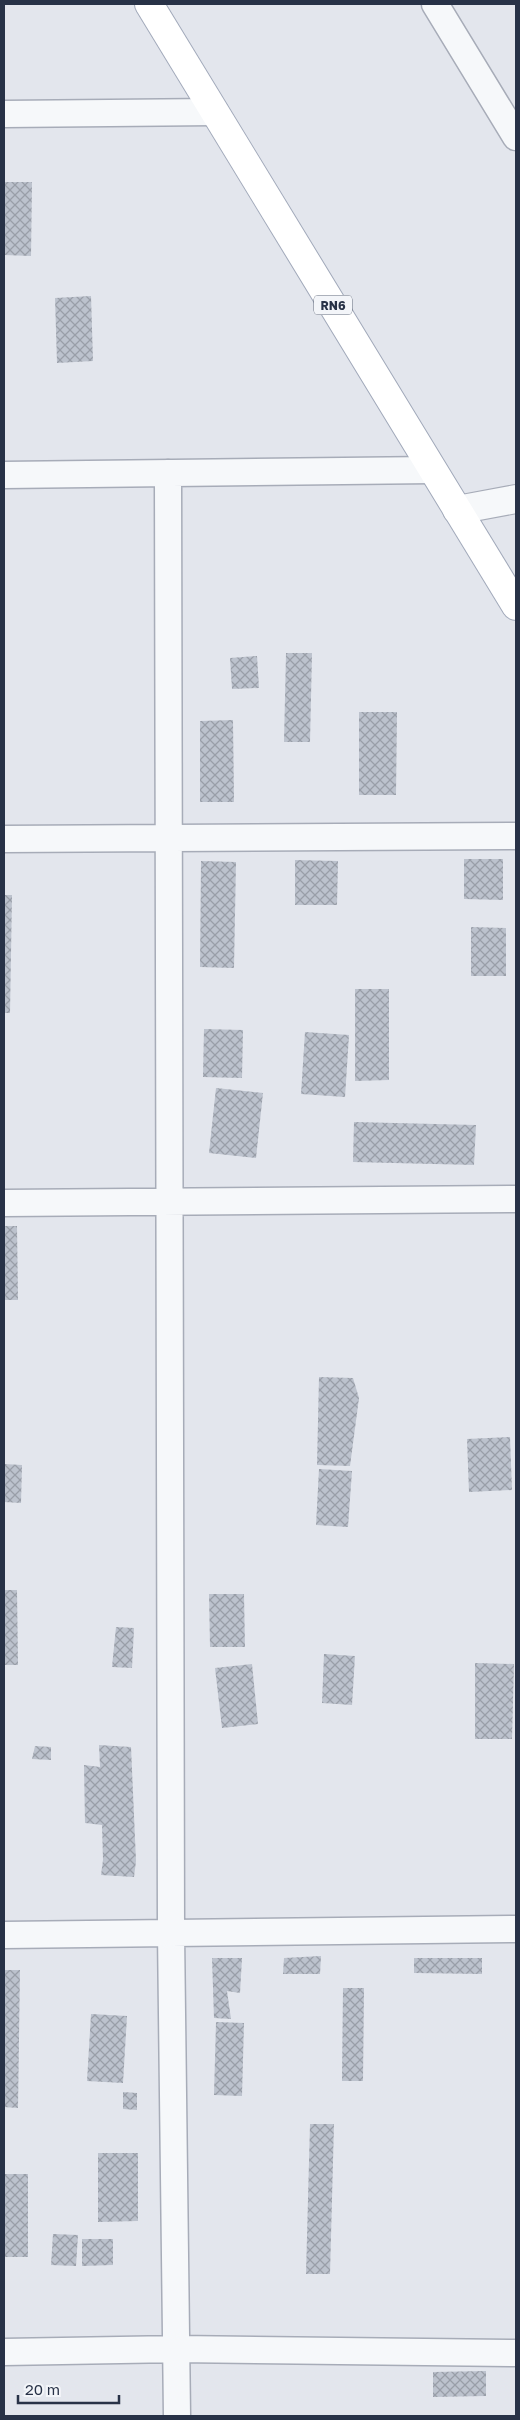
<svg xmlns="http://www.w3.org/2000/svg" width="520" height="2420" font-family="'Golos Text',sans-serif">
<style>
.building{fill:url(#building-cross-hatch)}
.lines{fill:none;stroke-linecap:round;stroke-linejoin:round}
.minor-casing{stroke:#a7acb8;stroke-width:29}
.tertiary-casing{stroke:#a7acb8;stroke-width:30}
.primary-casing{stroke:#a1a9ba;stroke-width:30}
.minor{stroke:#f6f8fa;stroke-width:26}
.tertiary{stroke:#f6f8fa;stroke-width:28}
.primary{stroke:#fff;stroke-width:28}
.labels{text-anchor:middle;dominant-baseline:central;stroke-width:4;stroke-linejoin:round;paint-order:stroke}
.shield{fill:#f3f5f9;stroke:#656c7c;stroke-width:1}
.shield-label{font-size:12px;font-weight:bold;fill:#283247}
</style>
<defs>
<pattern id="building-cross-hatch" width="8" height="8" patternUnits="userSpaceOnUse" patternTransform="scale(1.25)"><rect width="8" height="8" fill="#bcc2cd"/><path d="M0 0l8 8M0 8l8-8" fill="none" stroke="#999ea8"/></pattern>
</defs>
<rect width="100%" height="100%" fill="#e3e6ed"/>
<path class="building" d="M4 182H32L31 256 4 255Z
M91 296 93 361 57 363 55 298Z
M286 653H312L310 742H284Z
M257 656 259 688 232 689 230 658Z
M359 712H397L396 795H359Z
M233 720 234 802H200V721Z
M464 859H503V900L464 899Z
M295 860 338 861 337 905H295Z
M201 861 236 862 234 968 200 967Z
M4 895H12L10 1013H4Z
M471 927 506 928V976H471Z
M355 989H389V1080L355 1081Z
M204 1029 243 1030 242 1078 203 1077Z
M305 1032 349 1035 345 1097 301 1094Z
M216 1088 263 1093 256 1158 209 1153Z
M354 1122 476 1125 474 1165 353 1162Z
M4 1226H17L18 1300H4Z
M319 1377 353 1378 359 1398 350 1466 317 1465Z
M510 1437 512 1490 469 1492 467 1439Z
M4 1464 22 1465 21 1503 4 1502Z
M319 1469 352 1471 348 1527 316 1525Z
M4 1590H17L18 1665H4Z
M209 1594H244L245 1647H210Z
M116 1627 134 1628 132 1668 112 1667Z
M324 1654 355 1656 352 1705 322 1703Z
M475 1663 514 1664 512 1739H475Z
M252 1664 258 1724 222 1728 215 1668Z
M99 1745 131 1747 136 1861 134 1877 101 1875 103 1860 102 1825 85 1823 84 1765 100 1767Z
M35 1746 51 1747V1760L32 1759Z
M321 1956 320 1974H283L284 1958Z
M212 1958H242L240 1993 227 1991 231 2019 214 2018Z
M414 1958H482V1974L414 1973Z
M4 1970H20L18 2108 4 2107Z
M343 1988H364L363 2081H342Z
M91 2014 127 2016 123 2083 87 2081Z
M216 2022 244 2023 242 2096 214 2095Z
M123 2092 137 2093V2110L123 2109Z
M310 2124H334L330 2274H306Z
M98 2153H138V2221L98 2222Z
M4 2174H28V2257H4Z
M53 2234 78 2235 76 2266 51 2265Z
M82 2239H113V2265L82 2266Z
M486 2371V2396L433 2397V2372Z"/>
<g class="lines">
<g class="minor-casing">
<path id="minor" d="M435 4 516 137
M4 114 215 112
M168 473 171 1933 177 2416
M4 475 433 470
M4 839 516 836
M4 1203 516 1199
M4 1935 516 1929
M4 2352 178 2349 516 2353"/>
</g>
<g class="tertiary-casing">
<path id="tertiary" d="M457 510 516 499"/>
</g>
<g class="primary-casing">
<path id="primary" d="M149 4 516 606"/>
</g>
<use href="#minor" class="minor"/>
<use href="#tertiary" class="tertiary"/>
<use href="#primary" class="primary"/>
</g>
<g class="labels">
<rect class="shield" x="314" y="295.5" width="38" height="19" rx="4"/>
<g class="shield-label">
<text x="333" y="305">RN6</text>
</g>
</g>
<rect width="520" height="2420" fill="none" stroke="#283247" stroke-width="10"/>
<path d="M18 2395v8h101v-8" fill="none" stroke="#283247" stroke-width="2.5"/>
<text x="25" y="2395" font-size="15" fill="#283247" stroke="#f3f5f9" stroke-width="4" paint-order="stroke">20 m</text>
</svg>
